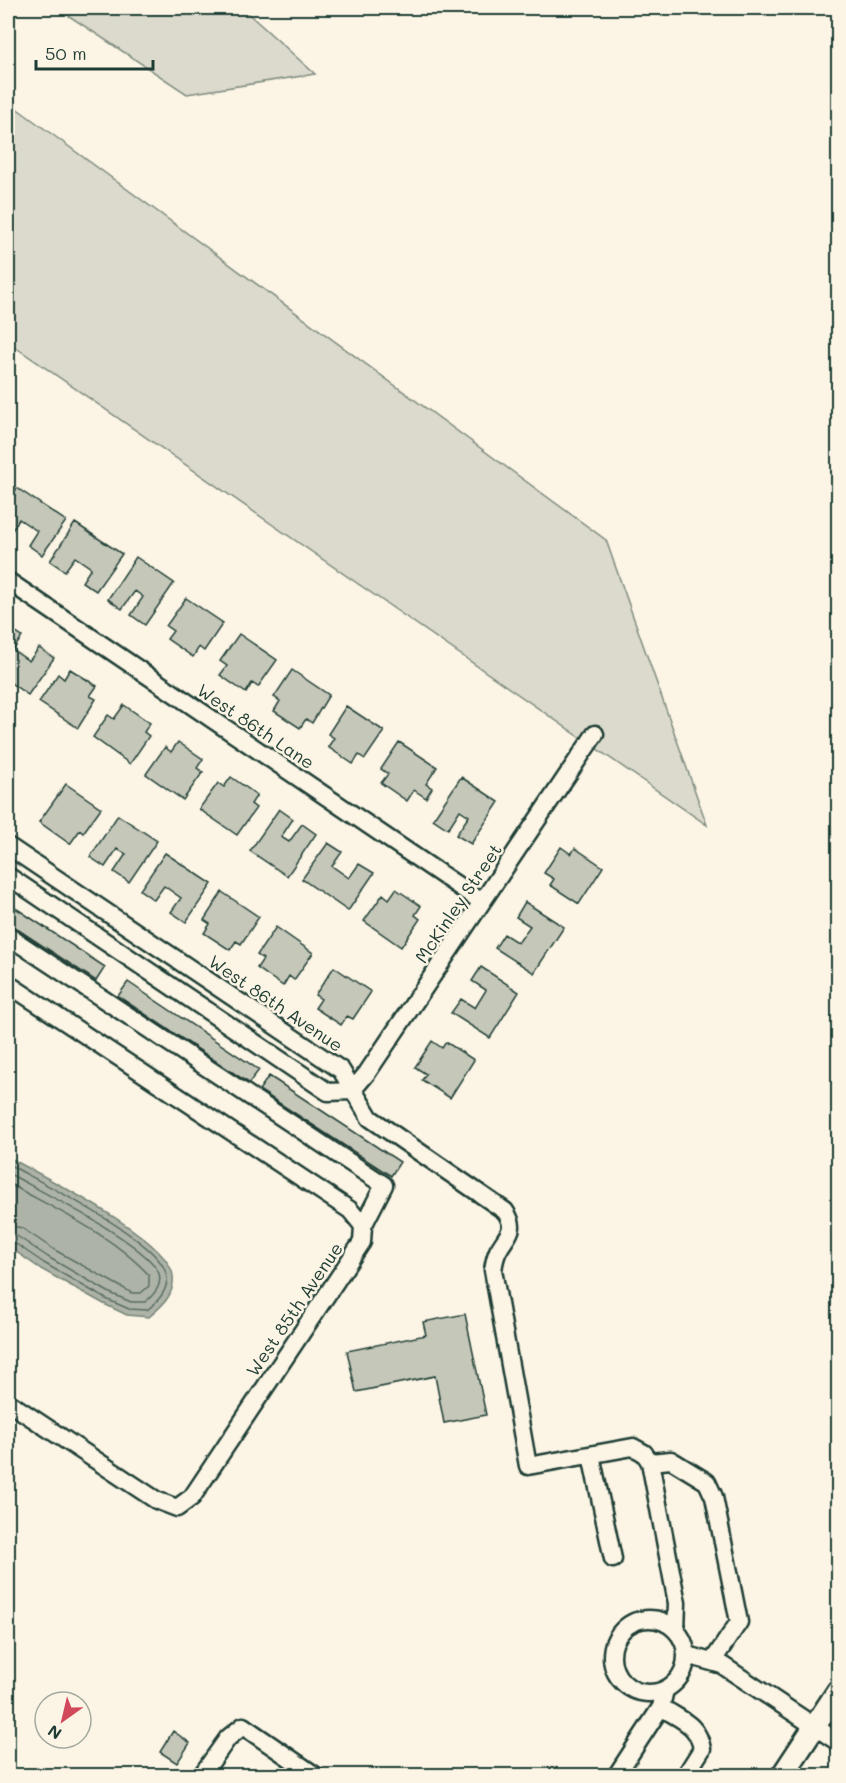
<svg xmlns="http://www.w3.org/2000/svg" width="846" height="1783" font-family="Mali,sans-serif">
<style>
.green{fill:#dcdacc;stroke:#7e8c80;stroke-width:1.5}
.water{fill:#aeb3a7;stroke:#758479;stroke-width:1.5}
.lines{fill:none;stroke-linecap:round;stroke-linejoin:round}
.shore{stroke:#586c62;stroke-width:1.5}
.building{fill:#c5c7b9;stroke:#1f3d34;stroke-width:1.5}
.minor-casing{stroke:#1f3d34;stroke-width:21}
.major-casing{stroke:#1f3d34;stroke-width:26}
.minor{stroke:#fcf5e5;stroke-width:16}
.major{stroke:#fcf5e5;stroke-width:21}
.labels{text-anchor:middle;dominant-baseline:central;stroke-width:5;stroke-linejoin:round;paint-order:stroke}
.street-label{font-size:18px;fill:#1f3d34;stroke:#fcf5e5}
</style>
<rect width="100%" height="100%" fill="#fcf5e5"/>
<filter id="ink" filterUnits="userSpaceOnUse"><feTurbulence type="fractalNoise" baseFrequency=".0167" numOctaves="2"/><feDisplacementMap in="SourceGraphic" scale="12" xChannelSelector="R" yChannelSelector="G"/><feConvolveMatrix kernelMatrix="1 2 1 2 8 2 1 2 1" color-interpolation-filters="sRGB"/></filter>
<g filter="url(#ink)">
<path class="green" d="M57 8H242L315 74 187 94Z
M8 102 606 540 707 825 8 342Z"/>
<path class="water" d="M8 1157C42 1176 169 1238 173 1276 175 1295 162 1306 149 1317L127 1315 104 1304 41 1269 8 1246Z"/>
<g class="lines">
<path class="shore" d="M8 1164C42 1183 149 1236 164 1268 173 1286 160 1300 147 1310L129 1309 106 1299 44 1263 13 1242 8 1241
M8 1173C40 1191 142 1241 158 1271 164 1284 154 1295 145 1302H131L110 1293 48 1257 17 1236 8 1234
M8 1183C56 1210 111 1234 149 1275V1286L141 1293H132L53 1249 22 1228 8 1225"/>
</g>
<path class="building" d="M17 488 66 521 42 555 28 545 37 531 19 519 10 534 8 532V502Z
M75 523 122 554 96 591 82 582 91 568 75 557 65 571 50 561Z
M136 557 174 583 145 625 131 615 143 597 135 591 122 609 108 599Z
M186 598 223 623 204 651 199 647 193 657 167 639 173 631 166 626Z
M8 627 22 637 13 650 29 661 39 648 54 658 28 695 8 681Z
M239 634 277 660 258 687 252 683 246 693 220 675 227 666 220 661Z
M70 669 97 686 90 696 96 699 78 728 39 702 58 674 64 679Z
M292 670 329 695 312 723 306 719 300 728 274 711 280 701 274 697Z
M124 705 150 723 144 732 149 736 130 764 93 737 108 715 114 719Z
M346 706 384 731 365 759 359 755 353 764 328 747 334 738 328 734Z
M178 742 203 759 197 768 203 772 183 800 146 774 165 747 171 752Z
M399 742 437 767 426 784 432 788 426 798 414 790 407 801 381 783 388 774 381 769Z
M231 777 257 795 251 804 256 808 237 835 199 809 218 783 224 787Z
M461 777 499 802 471 844 456 835 469 816 460 810 448 829 433 819Z
M66 784 101 808 83 833 80 830 70 844 39 822Z
M279 809 293 819 281 837 289 842 302 824 316 834 287 876 250 851Z
M118 815 157 841 129 882 114 872 126 854 117 849 105 867 90 857Z
M328 843 342 852 332 866 349 878 359 864 374 873 348 911 302 879Z
M561 847 571 854 575 848 603 867 579 904 550 885 554 879 544 873Z
M165 853 212 884 186 922 171 912 181 898 164 886 154 900 140 890Z
M396 889 421 906 415 915 420 919 401 947 364 921 383 894 389 899Z
M222 892 259 917 241 944 236 941 230 950 204 933 210 924 204 920Z
M525 902 564 927 534 973 495 948 504 934 518 943 530 926 516 917Z
M8 903 105 967 96 981 8 923Z
M276 927 313 953 294 980 289 976 283 986 257 968 263 959 257 955Z
M334 967 371 992 353 1019 347 1016 341 1025 315 1008 321 999 315 995Z
M481 967 519 992 490 1038 451 1013 461 999 475 1008 486 990 472 981Z
M128 982 259 1070 249 1083 118 996Z
M432 1041 442 1048 446 1042 474 1060 450 1098 422 1080 426 1074 415 1067Z
M269 1076 400 1162 391 1176 259 1090Z
M465 1314 486 1415 444 1423 435 1376 356 1392 347 1351 426 1335 423 1322Z
M173 1731 190 1743 177 1763 160 1752Z"/>
<g class="lines">
<g class="minor-casing">
<path id="minor" d="M8 581 482 902
M8 846 341 1070 370 1118 505 1211C518 1230 507 1234 498 1251 495 1257 494 1264 493 1270L528 1466 633 1447 644 1453 650 1462 677 1603 676 1630
M8 876 328 1092 352 1091
M8 936 384 1185 363 1226
M8 984 350 1210 363 1226 362 1242 192 1497 177 1508 156 1500 8 1402
M352 1091 367 1073 595 734
M591 1455 613 1559
M650 1462 671 1460 707 1482 714 1497 739 1622 712 1662
M612 1656a37 37 0 1 1 74 0a37 37 0 1 1-74 0Z
M687 1655 722 1665 838 1742
M661 1707C681 1720 698 1724 702 1749L685 1776
M201 1776 228 1738 243 1726 316 1776
M616 1776 661 1707 665 1690"/>
</g>
<g class="major-casing">
<path id="major" d="M782 1776 838 1691"/>
</g>
<use href="#minor" class="minor"/>
<use href="#major" class="major"/>
</g>
</g>
<g class="labels">
<g class="street-label">
<text transform="translate(256 726) rotate(34)">West 86th Lane</text>
<text transform="translate(458 903) rotate(-56)">McKinley Street</text>
<text transform="translate(276 1003) rotate(34)">West 86th Avenue</text>
<text transform="translate(294 1309) rotate(-56)">West 85th Avenue</text>
</g>
</g>
<rect width="846" height="1783" fill="none" stroke="#fcf5e5" stroke-width="30"/>
<rect x="15" y="15" width="816" height="1753" fill="none" stroke="#1f3d34" stroke-width="2" filter="url(#ink)"/>
<g transform="translate(63 1720) rotate(214)"><circle r="28" fill="#fcf5e5" stroke="#a4ab9e" stroke-width="1.5"/>
<path d="M0-4.5L10 22L0 15L-10 22Z" fill="#d1495b"/>
<text y="-9" font-size="16" font-weight="bold" text-anchor="middle" fill="#1f3d34">N</text>
</g>
<path d="M36 60v9h117v-9" fill="none" stroke="#1f3d34" stroke-width="3"/>
<text x="45" y="60" font-size="18" fill="#1f3d34" stroke="#fcf5e5" stroke-width="4.5" paint-order="stroke">50 m</text>
</svg>
